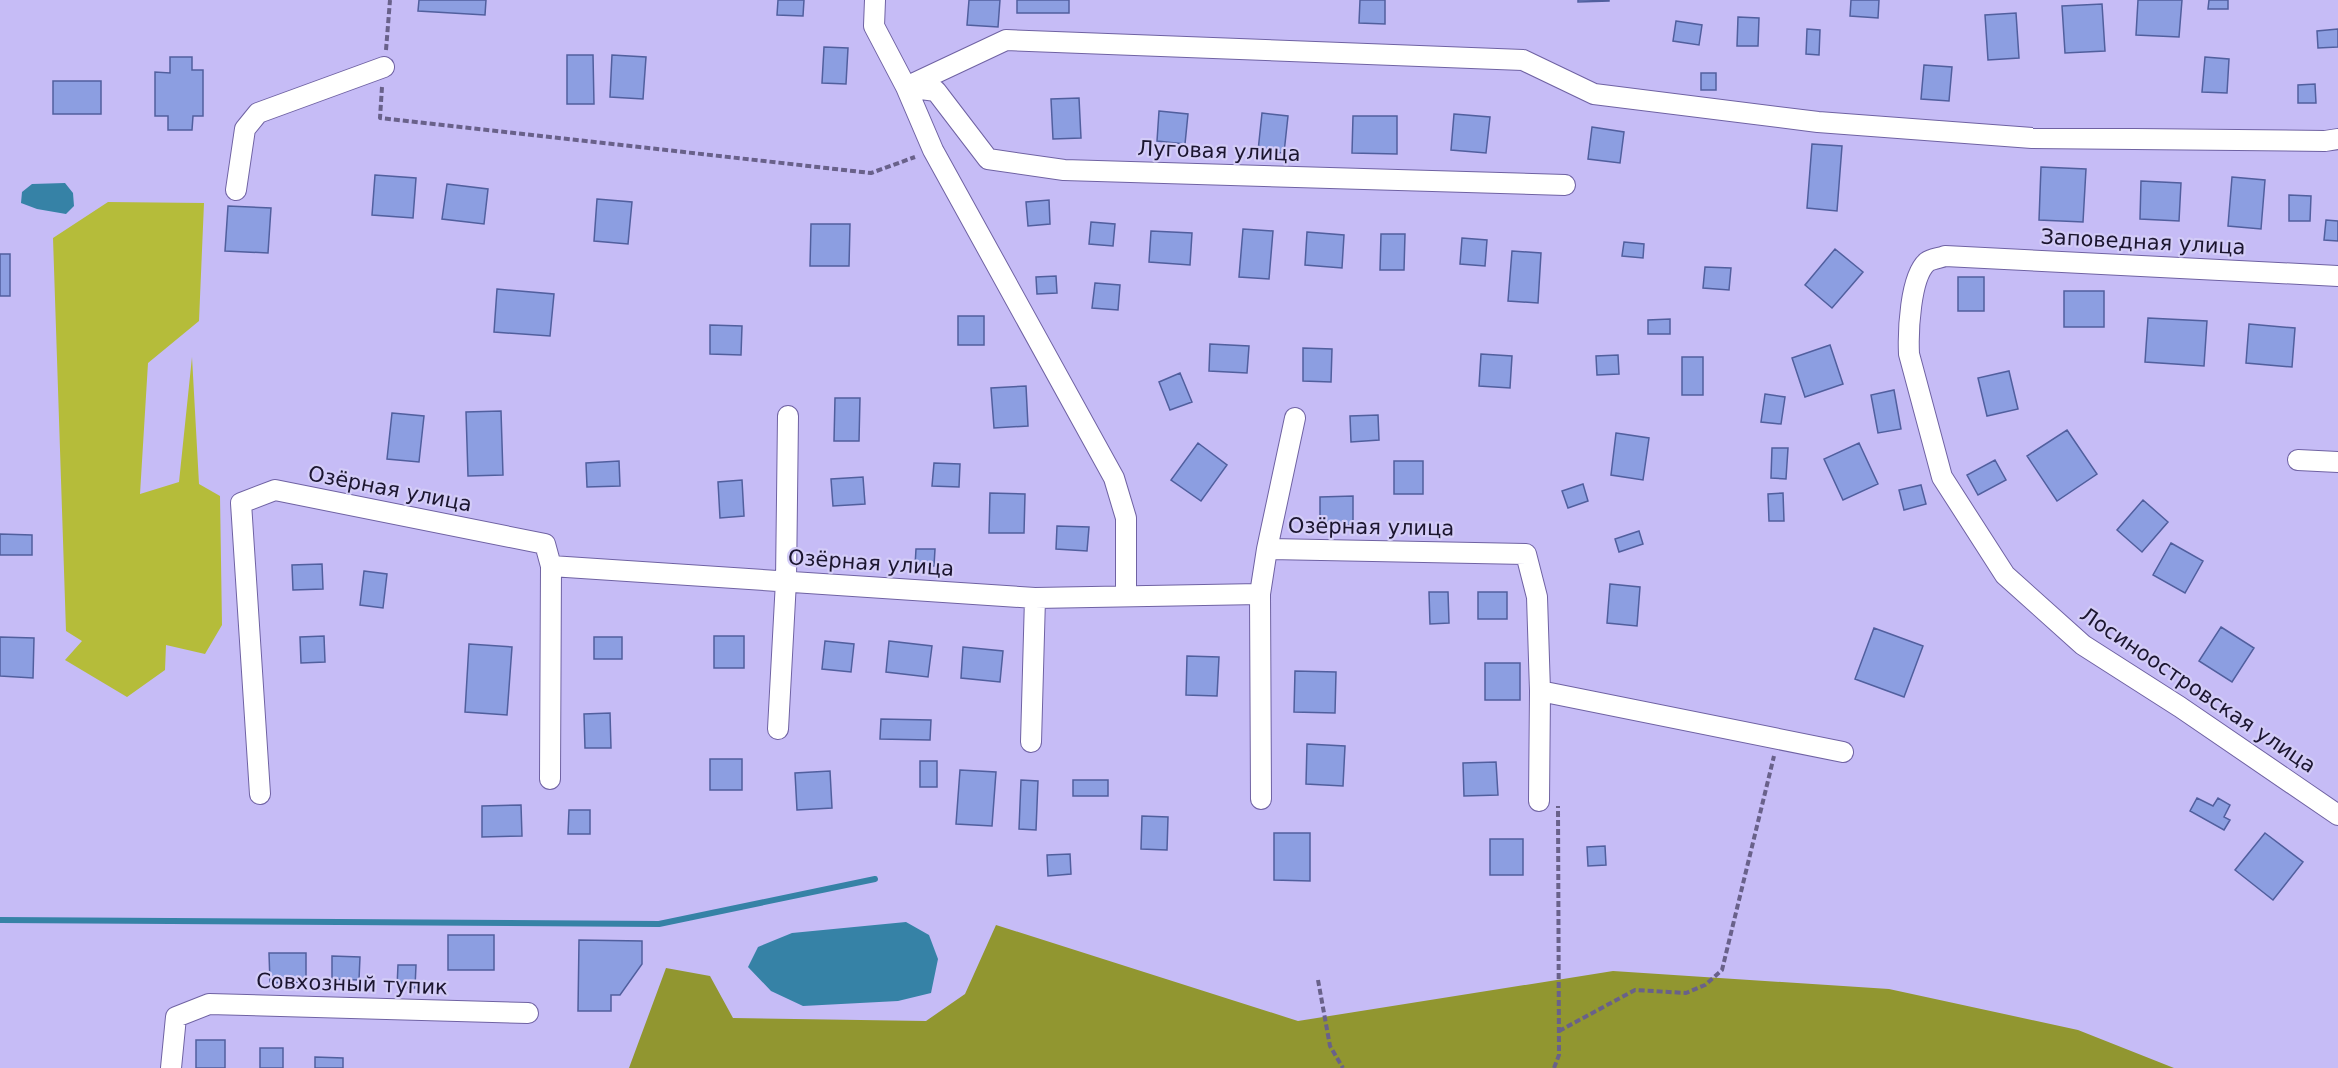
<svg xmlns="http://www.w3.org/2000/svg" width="2338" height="1068" font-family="'DejaVu Sans',sans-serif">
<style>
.green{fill:#b5bc3a}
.forest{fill:#919630}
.water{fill:#3682a6}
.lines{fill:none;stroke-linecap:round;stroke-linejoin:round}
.stream{stroke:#3682a6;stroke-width:6}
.building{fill:#8c9ee1;stroke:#515f9e;stroke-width:1.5}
.minor-casing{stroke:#6f62a3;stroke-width:22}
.path{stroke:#69618a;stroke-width:4;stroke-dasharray:6 3;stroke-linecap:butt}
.minor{stroke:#fff;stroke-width:20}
.labels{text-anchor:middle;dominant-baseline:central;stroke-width:4.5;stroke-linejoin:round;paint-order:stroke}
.street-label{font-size:21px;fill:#1b152f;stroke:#d3ccf7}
</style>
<rect width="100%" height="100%" fill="#c6bcf6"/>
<path class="green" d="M108 202 204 203 199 321 148 363 140 494 179 482 192 357 199 484 220 496 222 625 205 654 166 645 165 670 127 697 65 660 82 641 66 631 53 238Z"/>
<path class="forest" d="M996 925 1298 1021 1613 971 1889 989 2078 1030 2174 1068H629L666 968 710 976 733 1018 926 1021 965 994Z"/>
<path class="water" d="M65 183 73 193 74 206 66 214 37 209 21 203 22 192 32 184Z
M906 922 929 935 938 959 931 993 898 1001 803 1006 771 991 748 967 758 947 792 933Z"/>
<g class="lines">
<path class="stream" d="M0 920 659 924 875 879"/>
</g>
<path class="building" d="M419 0H486L485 15 418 11Z
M778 0H804L803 16 777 15Z
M969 0H1000L998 27 967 25Z
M1017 0H1069V13H1017Z
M1360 0H1385V24L1359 23Z
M1578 0H1609V1L1578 2Z
M1851 0H1879L1878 18 1850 16Z
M2138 0H2182L2179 37 2136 35Z
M2209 0H2228V9H2208Z
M2102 4 2105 51 2065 53 2062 6Z
M2016 13 2019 58 1988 60 1985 15Z
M1738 17 1759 18 1758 46H1737Z
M1676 21 1702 25 1699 45 1673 41Z
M1807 29 1820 30 1819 55 1806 54Z
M2338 29V47L2318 48 2317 31Z
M824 47 848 48 846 84 822 83Z
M567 55H593L594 104H567Z
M612 55 646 57 643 99 610 97Z
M170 57H192V70H203V116H193L192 130H168V116H155V72L170 73Z
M2205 57 2229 59 2227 93 2202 92Z
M1924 65 1952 67 1949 101 1921 99Z
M1701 73H1716V90H1701Z
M53 81H101V114H53Z
M2315 84 2316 103H2298V85Z
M1079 98 1081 138 1053 139 1051 99Z
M1159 111 1188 114 1185 144 1157 141Z
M1262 113 1288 116 1284 153 1258 151Z
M1454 114 1490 117 1486 153 1451 150Z
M1353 116H1397V154L1352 153Z
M1592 127 1624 132 1620 163 1588 159Z
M1812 144 1842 146 1837 211 1807 208Z
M2041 167 2086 169 2083 222 2039 220Z
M375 175 416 178 413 218 372 215Z
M2232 177 2265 180 2261 229 2228 226Z
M2141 181 2181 183 2179 221 2140 219Z
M447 184 488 189 484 224 442 219Z
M2289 195 2311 196 2310 221H2289Z
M597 199 632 202 628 244 594 241Z
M1049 200 1050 224 1028 226 1026 202Z
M228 206 271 208 268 253 225 251Z
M2326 220 2338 221V241L2324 240Z
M1091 222 1115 224 1113 246 1089 244Z
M811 224H850L849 266H810Z
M1243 229 1273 231 1269 279 1239 277Z
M1151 231 1192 233 1190 265 1149 262Z
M1307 232 1344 235 1342 268 1305 265Z
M1381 234H1405L1404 270H1380Z
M1462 238 1487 240 1485 266 1460 264Z
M1624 242 1644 244 1643 258 1622 256Z
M1835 249 1863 272 1832 308 1805 285Z
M1512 251 1541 253 1538 303 1508 301Z
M0 254H10V296H0Z
M1705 267 1731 268 1729 290 1703 288Z
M1056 276 1057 293 1037 294 1036 277Z
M1958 277H1984V311H1958Z
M1095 283 1120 285 1118 310 1092 308Z
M497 289 554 294 550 336 494 332Z
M2064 291H2104V327H2064Z
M958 316H984V345H958Z
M2148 318 2207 321 2204 366 2145 362Z
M1670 319V334H1648V320Z
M2249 324 2295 328 2292 367 2246 363Z
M710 325 742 326 741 355 710 354Z
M1210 344 1249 346 1247 373 1209 371Z
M1830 345 1843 384 1805 397 1792 358Z
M1303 348 1332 349 1331 382 1303 381Z
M1481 354 1512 356 1510 388 1479 386Z
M1618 355 1619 374 1597 375 1596 356Z
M1682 357H1703V395H1682Z
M2009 371 2018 409 1987 416 1978 378Z
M1180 373 1192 402 1170 410 1159 382Z
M1026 386 1028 426 994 428 991 388Z
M1894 390 1901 429 1878 433 1871 395Z
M1765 394 1785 397 1781 424 1761 422Z
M835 398H860L859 441H834Z
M501 411 503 475 468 476 466 412Z
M392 413 424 416 419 462 387 459Z
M1378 415 1379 440 1351 442 1350 416Z
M2067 430 2097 474 2057 501 2027 456Z
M1616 433 1649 438 1643 480 1611 475Z
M1198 443 1227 465 1201 501 1171 480Z
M1859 443 1878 484 1843 500 1824 459Z
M1772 448H1788L1786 479 1771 478Z
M1995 460 2006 480 1978 495 1967 475Z
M619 461 620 486 587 487 586 463Z
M1394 461H1423V494H1394Z
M934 463 960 464 959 487 932 486Z
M863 477 865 504 833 506 831 479Z
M742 480 744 516 720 518 718 482Z
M1583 484 1588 501 1568 508 1562 491Z
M1921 485 1926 504 1904 510 1899 490Z
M990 493 1025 494 1024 533H989Z
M1783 493 1784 521H1769L1768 494Z
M1353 496V525H1320V497Z
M2143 500 2168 522 2142 552 2117 530Z
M1057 526 1089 527 1087 551 1056 549Z
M1639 531 1643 544 1619 552 1615 539Z
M0 534 32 535V555H0Z
M2171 543 2203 561 2185 593 2153 575Z
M916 549H935L934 566H915Z
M322 564 323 589 293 590 292 565Z
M364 571 387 574 383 608 360 605Z
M1610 584 1640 587 1637 626 1607 623Z
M1429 592H1448L1449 623 1430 624Z
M1478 592H1507V619H1478Z
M2221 627 2254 648 2232 682 2199 661Z
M1874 628 1923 646 1904 697 1855 679Z
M324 636 325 662 301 663 300 637Z
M714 636H744V668H714Z
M0 637 34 638 33 678 0 676Z
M594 637H622V659H594Z
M825 641 854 644 851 672 822 669Z
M889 641 932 646 928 677 886 672Z
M469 644 512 647 507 715 465 712Z
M963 647 1003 651 1000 682 961 678Z
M1187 656 1219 657 1217 696 1186 695Z
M1485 663H1520V700H1485Z
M1295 671 1336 672 1335 713 1294 712Z
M610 713 611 748H585L584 714Z
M881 719 931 720 930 740 880 739Z
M1307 744 1345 746 1343 786 1306 784Z
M710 759H742V790H710Z
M920 761H937V787H920Z
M1496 762 1498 795 1464 796 1463 763Z
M960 770 996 772 992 826 956 824Z
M830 771 832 808 797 810 795 773Z
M1021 780 1038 781 1036 830 1019 829Z
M1073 780H1108V796H1073Z
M2197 798 2213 806 2218 798 2230 805 2224 817 2230 820 2224 830 2190 811Z
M521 805 522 836 482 837V806Z
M569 810H590V834H568Z
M1142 816 1168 817 1167 850 1141 849Z
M1274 833H1310V881L1274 880Z
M2265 833 2303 862 2273 900 2235 870Z
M1490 839H1523V875H1490Z
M1605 846 1606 865 1588 866 1587 847Z
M1070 854 1071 874 1048 876 1047 855Z
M448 935H494V970H448Z
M579 940 642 941V964L620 995H611V1011H578Z
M269 953H306V982L270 983Z
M332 956 360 957 359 980 332 979Z
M398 965H416L415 988 397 987Z
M196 1040H225V1068H196Z
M260 1048H283V1068H260Z
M315 1057 343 1058V1068H315Z"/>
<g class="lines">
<g class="minor-casing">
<path id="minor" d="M875 0 874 26 906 87 936 91 988 159 1064 170 1565 185
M236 190 245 129 258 113 384 67
M2338 276 1945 256C1940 258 1931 259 1927 262 1910 277 1908 332 1909 354L1942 477 2005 575 2083 645 2180 707 2338 815
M2298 460 2338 462
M1267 549 1295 418
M1126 596V518L1114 478 933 150 906 87 1006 40 1523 60 1594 94 1818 122 2032 138 2325 141 2338 139
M1540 691 1843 752
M778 729 786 581 788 416
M1031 742 1035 598
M550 779 551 566
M260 794 241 503 275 490 545 544 551 566 1035 598 1260 594
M1261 799 1260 594 1267 549 1526 554 1537 597 1540 691 1539 801
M171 1068 176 1017 209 1004 528 1013"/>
</g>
<path class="path" d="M386 50 390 0
M382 87 380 118 871 173 915 157
M1318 980 1330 1046 1343 1068
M1559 1031 1635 990 1686 993 1705 985 1722 970 1774 756
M1554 1068 1559 1055 1558 806"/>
<use href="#minor" class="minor"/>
</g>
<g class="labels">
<g class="street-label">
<text transform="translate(1219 151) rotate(2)">Луговая улица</text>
<text transform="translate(2143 242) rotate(3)">Заповедная улица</text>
<text transform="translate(390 489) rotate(11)">Озёрная улица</text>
<text transform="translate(1371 527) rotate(1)">Озёрная улица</text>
<text transform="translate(871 563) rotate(4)">Озёрная улица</text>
<text transform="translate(2198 690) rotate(34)">Лосиноостровская улица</text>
<text transform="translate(352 984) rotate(2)">Совхозный тупик</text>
</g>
</g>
</svg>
